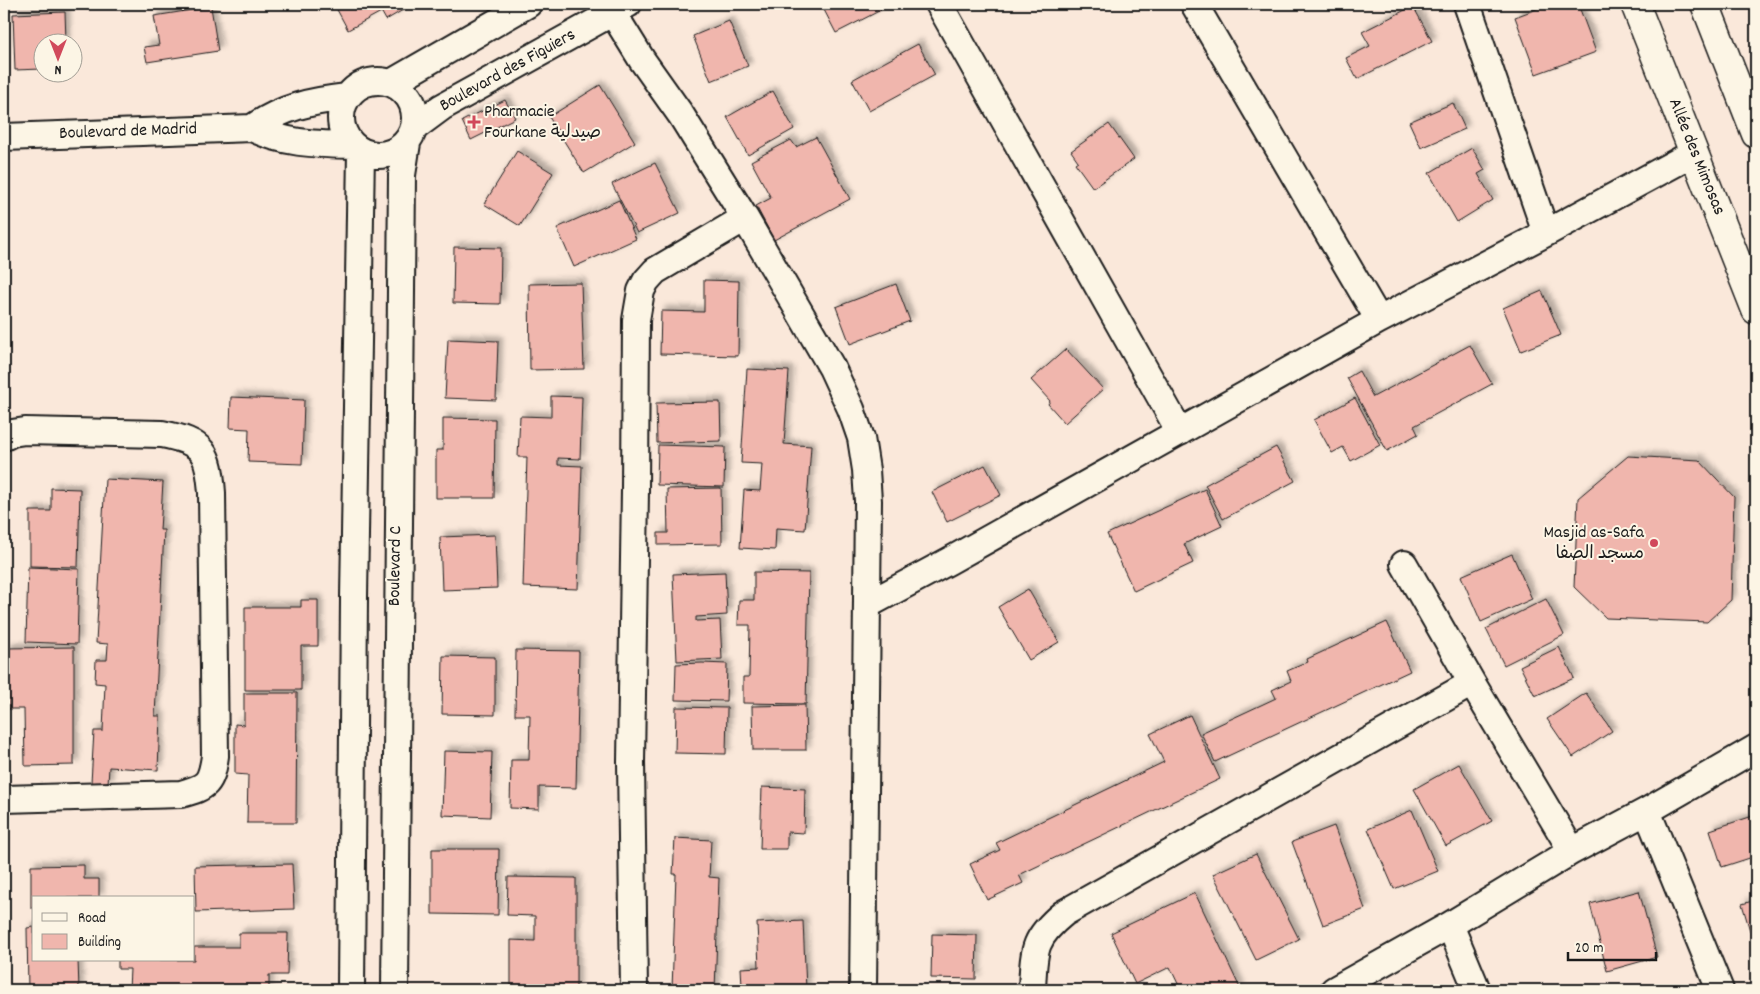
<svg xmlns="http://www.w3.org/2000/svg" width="1760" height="994" font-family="Dekko,'Playpen Sans Arabic',sans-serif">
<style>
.building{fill:#f0b6ad;stroke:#1c1c1c;filter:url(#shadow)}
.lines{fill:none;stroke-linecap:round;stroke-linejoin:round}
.street-casing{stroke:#1c1c1c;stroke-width:30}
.secondary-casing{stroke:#1c1c1c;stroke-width:31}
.street{stroke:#fcf5e5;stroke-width:26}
.secondary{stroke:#fcf5e5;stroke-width:28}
.poi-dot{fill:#d1495b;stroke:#fcf5e5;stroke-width:2}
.labels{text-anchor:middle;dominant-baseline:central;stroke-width:4;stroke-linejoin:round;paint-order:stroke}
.street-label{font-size:18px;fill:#1c1c1c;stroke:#fcf5e5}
.poi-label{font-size:18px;fill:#1c1c1c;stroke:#fcf5e5;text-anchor:start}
</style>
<defs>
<filter id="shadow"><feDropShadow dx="4.5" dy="-4.5" stdDeviation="2.5" flood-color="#0004"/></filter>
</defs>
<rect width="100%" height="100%" fill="#fae8da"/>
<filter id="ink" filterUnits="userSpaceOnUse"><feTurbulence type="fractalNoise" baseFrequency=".02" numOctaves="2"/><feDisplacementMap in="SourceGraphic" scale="10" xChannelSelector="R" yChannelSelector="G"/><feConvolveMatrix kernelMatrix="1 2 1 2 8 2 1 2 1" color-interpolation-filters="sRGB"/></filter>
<g filter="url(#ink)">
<path class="building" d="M334 4H377L381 12 348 30Z
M377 4H413L386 20Z
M821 4H877L881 10 836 33Z
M1550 4H1578L1596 52 1536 74 1515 17Z
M1413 6 1432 41 1357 79 1346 58 1370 46 1362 32Z
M211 7 218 51 147 62 144 47 159 45 154 16Z
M65 12 66 42H42V69L15 70 13 14Z
M729 21 748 66 711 81 693 36Z
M918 44 935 75 869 111 852 80Z
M600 85 635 142 584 173 549 117Z
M773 91 794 129 748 155 727 117Z
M505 100 515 118 471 140 462 121Z
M1453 103 1465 129 1421 148 1409 122Z
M1109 124 1134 159 1093 188 1075 163 1078 161 1071 151Z
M816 137 850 199 774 240 756 206 771 198 751 161 791 140 796 147Z
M1472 148 1485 170 1478 174 1493 200 1457 222 1429 173Z
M517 151 553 173 520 226 484 204Z
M655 163 680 213 637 233 612 184Z
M619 200 636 239 574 267 557 228Z
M454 247 501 248 500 304 453 303Z
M704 280 739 281 738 356 660 354 661 311 704 312Z
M581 283 584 369 530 370 529 284Z
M896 284 910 321 850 344 836 307Z
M1542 291 1561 335 1521 351 1503 308Z
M448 339 498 341 496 400 445 398Z
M1470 345 1492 384 1414 426 1418 434 1387 451 1347 378 1359 371 1373 397Z
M1066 349 1103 389 1065 423 1048 404 1050 401 1031 380Z
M747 369 789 371 784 444 811 446 805 530 776 528 775 550 740 548 744 490 760 491 762 464 741 463Z
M551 396 582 397 580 459 558 458V465L582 466 578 589 523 587 527 457H518L520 416 551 417Z
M231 397 304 400 302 464 248 462 249 429 230 428Z
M1355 398 1380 445 1351 461 1343 447 1332 453 1314 420Z
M720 402 721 441 657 443 656 403Z
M443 418 495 419 494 498H436V450H443Z
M658 445 725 447 724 487 657 485Z
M1276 447 1295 481 1223 519 1205 485Z
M1628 456 1699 460 1734 497 1731 600 1707 622 1606 618 1574 587 1578 498Z
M985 465 1001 495 947 522 932 492Z
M105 479 163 482 160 530H164L155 716H160L158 770 109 767 108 784 91 783 94 731H103L105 684 95 683 96 660H107L108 644 96 643Z
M51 488 80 489 78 567 30 566V511H51Z
M721 488 722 544 658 545V533H668L667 489Z
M1205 489 1222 526 1184 544 1193 563 1134 591 1107 534Z
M495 535 497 588 442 590 440 537Z
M1512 554 1532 599 1481 622 1461 576Z
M28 567 79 569 77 644 26 642Z
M725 572 727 615 696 617V621L720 620 722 659 677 661 673 574Z
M754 572 809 573 806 704 743 703V677H749L750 625H738L739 600H754Z
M1028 589 1059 642 1029 660 998 607Z
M1546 599 1564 635 1504 665 1486 629Z
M301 600H318V646H301V690H245V607H301Z
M1387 622 1410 671 1215 762 1201 733 1276 698 1272 690 1291 681 1287 671 1308 662 1307 659Z
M74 647V765L25 766 24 709H8L7 648Z
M1559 647 1574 678 1535 696 1520 666Z
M516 650 579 651 576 788 539 787V809L510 808 511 760H529L530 715H515Z
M443 656 495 657V715L442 714Z
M702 663 727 664 726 701 675 700 676 664Z
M244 693H297L296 823H247L248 775 235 774V724L244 725Z
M1586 693 1612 731 1573 757 1547 719Z
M805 705 806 750H753L752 706Z
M676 707 727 708 726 754 675 753Z
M1190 715 1220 779 1019 875 1023 883 987 900 970 864 1000 850 996 843 1164 762 1150 734Z
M444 751 492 752 490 817 442 815Z
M1459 764 1492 821 1446 846 1414 789Z
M762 787 805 789 804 833 787 832V849H760Z
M1412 810 1438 871 1394 889 1368 829Z
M1756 815V856L1722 867 1710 830Z
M1334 826 1365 909 1323 925 1292 842Z
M675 838 711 840 709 877 719 878 715 990H672L676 874H673Z
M432 849H499L498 915 432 914Z
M1256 854 1299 939 1256 960 1213 874Z
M292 864 294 909 196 912 195 866Z
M84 865V879H99V898H34V908H31V866Z
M508 877 576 878V990H511V940L535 941V916L507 915Z
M1639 891 1657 957 1607 971 1590 904Z
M1195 893 1240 988 1235 990H1181L1170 967 1135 984 1111 933Z
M1756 900V943L1754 944 1742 904Z
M803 921 806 990H755L754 986H742L741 968 759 967 757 923Z
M34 927V960H78L79 990H28L27 928Z
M239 933H288L287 975H269V990H129L130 969H118V960H194V947H239Z
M932 934 977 935 976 979 931 978Z"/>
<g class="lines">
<g class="street-casing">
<path id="street" d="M939 4 1180 432
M1194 4 1379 320
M1467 4 1546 233
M613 13 642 60 681 115 745 218 832 368 851 409 861 438 866 470 868 501 863 990
M341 118a37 37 0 1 1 74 0a37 37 0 1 1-74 0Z
M391 83 528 4
M415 127 442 107 628 4
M252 128C283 107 311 101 347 97
M4 137 252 128C285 144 317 144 352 145
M4 437 12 433 25 431 162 434C204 442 209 452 212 493L215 756C211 784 207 787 181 794L4 799
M1404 564 1472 683 1572 851
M867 605 949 561 1379 320 1546 233 1694 153
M1647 811 1720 990
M1450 925 1477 990
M351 990 354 598 361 151
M395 990C395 719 398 447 402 175L407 143
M634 990 631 762 635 490 636 320 641 291 646 281 655 271 745 218
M1032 990C1034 951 1032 939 1064 913L1472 683
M1334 990 1450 925 1572 851 1647 811 1756 748"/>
</g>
<g class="secondary-casing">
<path id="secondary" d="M1635 4 1756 310
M1705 4 1756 134"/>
</g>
<use href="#street" class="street"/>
<use href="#secondary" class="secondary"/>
</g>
</g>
<g class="poi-dot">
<path d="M471.5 114.5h5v5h5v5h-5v5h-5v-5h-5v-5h5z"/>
<circle cx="1654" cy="543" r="5"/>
</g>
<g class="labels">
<g class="street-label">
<text transform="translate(508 71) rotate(-29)">Boulevard des Figuiers</text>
<text transform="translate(128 132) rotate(-2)">Boulevard de Madrid</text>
<text transform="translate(1696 157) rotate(68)">Allée des Mimosas</text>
<text transform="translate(396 566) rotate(-89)">Boulevard C</text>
</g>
<g class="poi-label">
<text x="484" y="112">Pharmacie<tspan x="484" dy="21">Fourkane صيدلية</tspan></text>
<text x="1644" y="533" text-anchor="end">Masjid as-Safa<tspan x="1644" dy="21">مسجد الصفا</tspan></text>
</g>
</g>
<rect width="1760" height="994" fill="none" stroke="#fcf5e5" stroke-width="20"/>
<rect x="10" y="10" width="1740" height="974" fill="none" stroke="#1c1c1c" stroke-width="2" filter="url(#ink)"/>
<rect x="32" y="896" width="162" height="65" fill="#fcf5e5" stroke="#a29e95"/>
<rect x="42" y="913" width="25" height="8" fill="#fcf5e5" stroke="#a29e95"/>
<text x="78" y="922" font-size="15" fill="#1c1c1c">Road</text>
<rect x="42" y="934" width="25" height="15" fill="#f0b6ad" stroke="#a29e95"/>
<text x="78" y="946" font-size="15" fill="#1c1c1c">Building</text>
<g transform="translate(58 58) rotate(180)"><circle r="24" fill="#fcf5e5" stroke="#a29e95"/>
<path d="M0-4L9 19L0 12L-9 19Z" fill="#d1495b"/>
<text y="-8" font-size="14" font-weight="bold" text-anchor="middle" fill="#1c1c1c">N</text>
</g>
<path d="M1568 952v8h88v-8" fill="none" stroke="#1c1c1c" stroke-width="2.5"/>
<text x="1575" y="952" font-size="15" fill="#1c1c1c" stroke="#fcf5e5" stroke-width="4" paint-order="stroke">20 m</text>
</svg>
